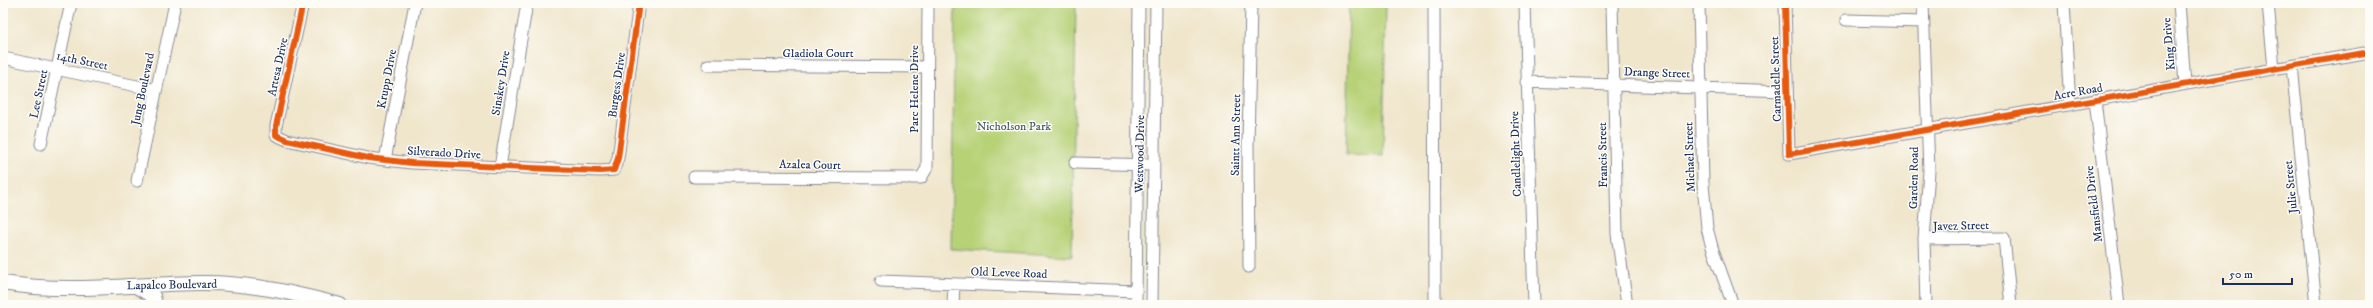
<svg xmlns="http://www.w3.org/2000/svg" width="2373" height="308" font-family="'IM FELL DW Pica',serif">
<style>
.green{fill:#b7d177;stroke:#69806a}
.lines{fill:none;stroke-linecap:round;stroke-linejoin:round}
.minor-casing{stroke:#868a95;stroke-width:13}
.major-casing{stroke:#868a95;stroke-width:16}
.minor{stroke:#fff;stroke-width:11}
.major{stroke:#fff;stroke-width:14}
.cycleway-casing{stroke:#fdfcf7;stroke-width:8}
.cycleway{stroke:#e8590c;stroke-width:6}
.labels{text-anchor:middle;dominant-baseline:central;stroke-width:3;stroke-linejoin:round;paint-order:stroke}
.street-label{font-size:12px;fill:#1b2f5e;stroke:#fdfcf7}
.park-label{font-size:12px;fill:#425864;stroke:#fdfcf7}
</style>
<rect width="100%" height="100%" fill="#fdfcf7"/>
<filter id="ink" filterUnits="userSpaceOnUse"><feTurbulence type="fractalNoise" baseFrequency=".025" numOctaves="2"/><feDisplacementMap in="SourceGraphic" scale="8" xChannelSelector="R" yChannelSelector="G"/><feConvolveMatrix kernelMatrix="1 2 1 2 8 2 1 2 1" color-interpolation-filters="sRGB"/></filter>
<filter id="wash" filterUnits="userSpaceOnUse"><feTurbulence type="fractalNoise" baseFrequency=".012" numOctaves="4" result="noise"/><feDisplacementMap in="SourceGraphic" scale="16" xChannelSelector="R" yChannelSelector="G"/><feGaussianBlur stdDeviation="0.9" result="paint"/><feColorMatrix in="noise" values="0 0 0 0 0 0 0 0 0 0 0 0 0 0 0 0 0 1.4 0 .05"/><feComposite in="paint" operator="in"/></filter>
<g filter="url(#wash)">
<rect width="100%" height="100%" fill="#f0e6cc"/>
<path class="green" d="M955 3H1076L1072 256 951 249Z
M1349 3H1386L1383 156 1346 155Z"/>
</g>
<g filter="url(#ink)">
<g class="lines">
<g class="minor-casing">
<path id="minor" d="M303 3 276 126V135L287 140 368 158 412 163 600 171 614 170 618 158 639 3
M1434 3 1435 305
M1525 3 1534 305
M1612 3 1617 234 1627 305
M1699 3 1703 184 1707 228 1712 247 1733 305
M1785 3 1789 154 2370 52
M1923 3 1929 171 1924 239 1926 305
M2064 3 2070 105
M2179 3 2185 84
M2268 3 2274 69
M1846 20 1923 22
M3 58 156 90
M708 65 927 67
M2292 66 2316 305
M1526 82 1787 91
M2095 100 2119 305
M41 144 71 3
M385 160 415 3
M1075 163 1153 165
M500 167 527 3
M694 177 921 178 927 168 928 3
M137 181 175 3
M1924 239 2004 238 2011 305
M1249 267 1248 145 1251 3
M881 281 1136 291
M953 305 954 284
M1136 305 1139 3
M1152 305 1156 3"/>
</g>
<g class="major-casing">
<path id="major" d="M3 283C67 294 134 284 200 283 247 282 294 293 340 305
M136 286 153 296 155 305"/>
</g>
<use href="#minor" class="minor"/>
<use href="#major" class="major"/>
<g class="cycleway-casing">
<path id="cycleway" d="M303 3 276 126V135L287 140 368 158 412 163 600 171 614 170 618 158 639 3
M1785 3 1789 154 2370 52"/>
</g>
<use href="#cycleway" class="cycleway"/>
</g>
</g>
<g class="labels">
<g class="street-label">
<text transform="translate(2169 44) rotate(-95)">King Drive</text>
<text x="818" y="53">Gladiola Court</text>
<text transform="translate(82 61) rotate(12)">14th Street</text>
<text transform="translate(278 67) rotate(-78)">Artesa Drive</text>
<text transform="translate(1657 73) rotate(2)">Drange Street</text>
<text transform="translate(387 79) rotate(-79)">Krupp Drive</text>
<text transform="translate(1776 79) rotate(-92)">Carmadelle Street</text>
<text transform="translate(501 83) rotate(-81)">Sinskey Drive</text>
<text transform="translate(617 85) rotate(-82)">Burgess Drive</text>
<text transform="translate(143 89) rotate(-78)">Jung Boulevard</text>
<text transform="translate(914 89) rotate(-90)">Parc Helene Drive</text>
<text transform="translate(2078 92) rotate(-10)">Acre Road</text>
<text transform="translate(39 94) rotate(-78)">Lee Street</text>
<text transform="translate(1236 135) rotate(-89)">Saintt Ann Street</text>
<text transform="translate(444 153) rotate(3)">Silverado Drive</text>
<text transform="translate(1140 154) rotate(-89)">Westwood Drive</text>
<text transform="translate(1516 154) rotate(-92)">Candlelight Drive</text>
<text transform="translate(1603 155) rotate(-91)">Francis Street</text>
<text transform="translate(1690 157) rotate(-92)">Michael Street</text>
<text transform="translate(810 165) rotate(1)">Azalea Court</text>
<text transform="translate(1914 178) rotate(-89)">Garden Road</text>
<text transform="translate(2291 187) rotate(-96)">Julie Street</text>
<text transform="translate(2094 204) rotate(-97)">Mansfield Drive</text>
<text transform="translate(1961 226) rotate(-1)">Javez Street</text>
<text transform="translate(1009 273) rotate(2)">Old Levee Road</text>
<text transform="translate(172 285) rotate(-1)">Lapalco Boulevard</text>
</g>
<g class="park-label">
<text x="1014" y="126">Nicholson Park</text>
</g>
</g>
<rect width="2373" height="308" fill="none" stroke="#fdfcf7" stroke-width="16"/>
<path d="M2223 278v6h69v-6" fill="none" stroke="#1b2f5e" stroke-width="2"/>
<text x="2229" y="278" font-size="12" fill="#1b2f5e" stroke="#fdfcf7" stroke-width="3" paint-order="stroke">50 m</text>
</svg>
